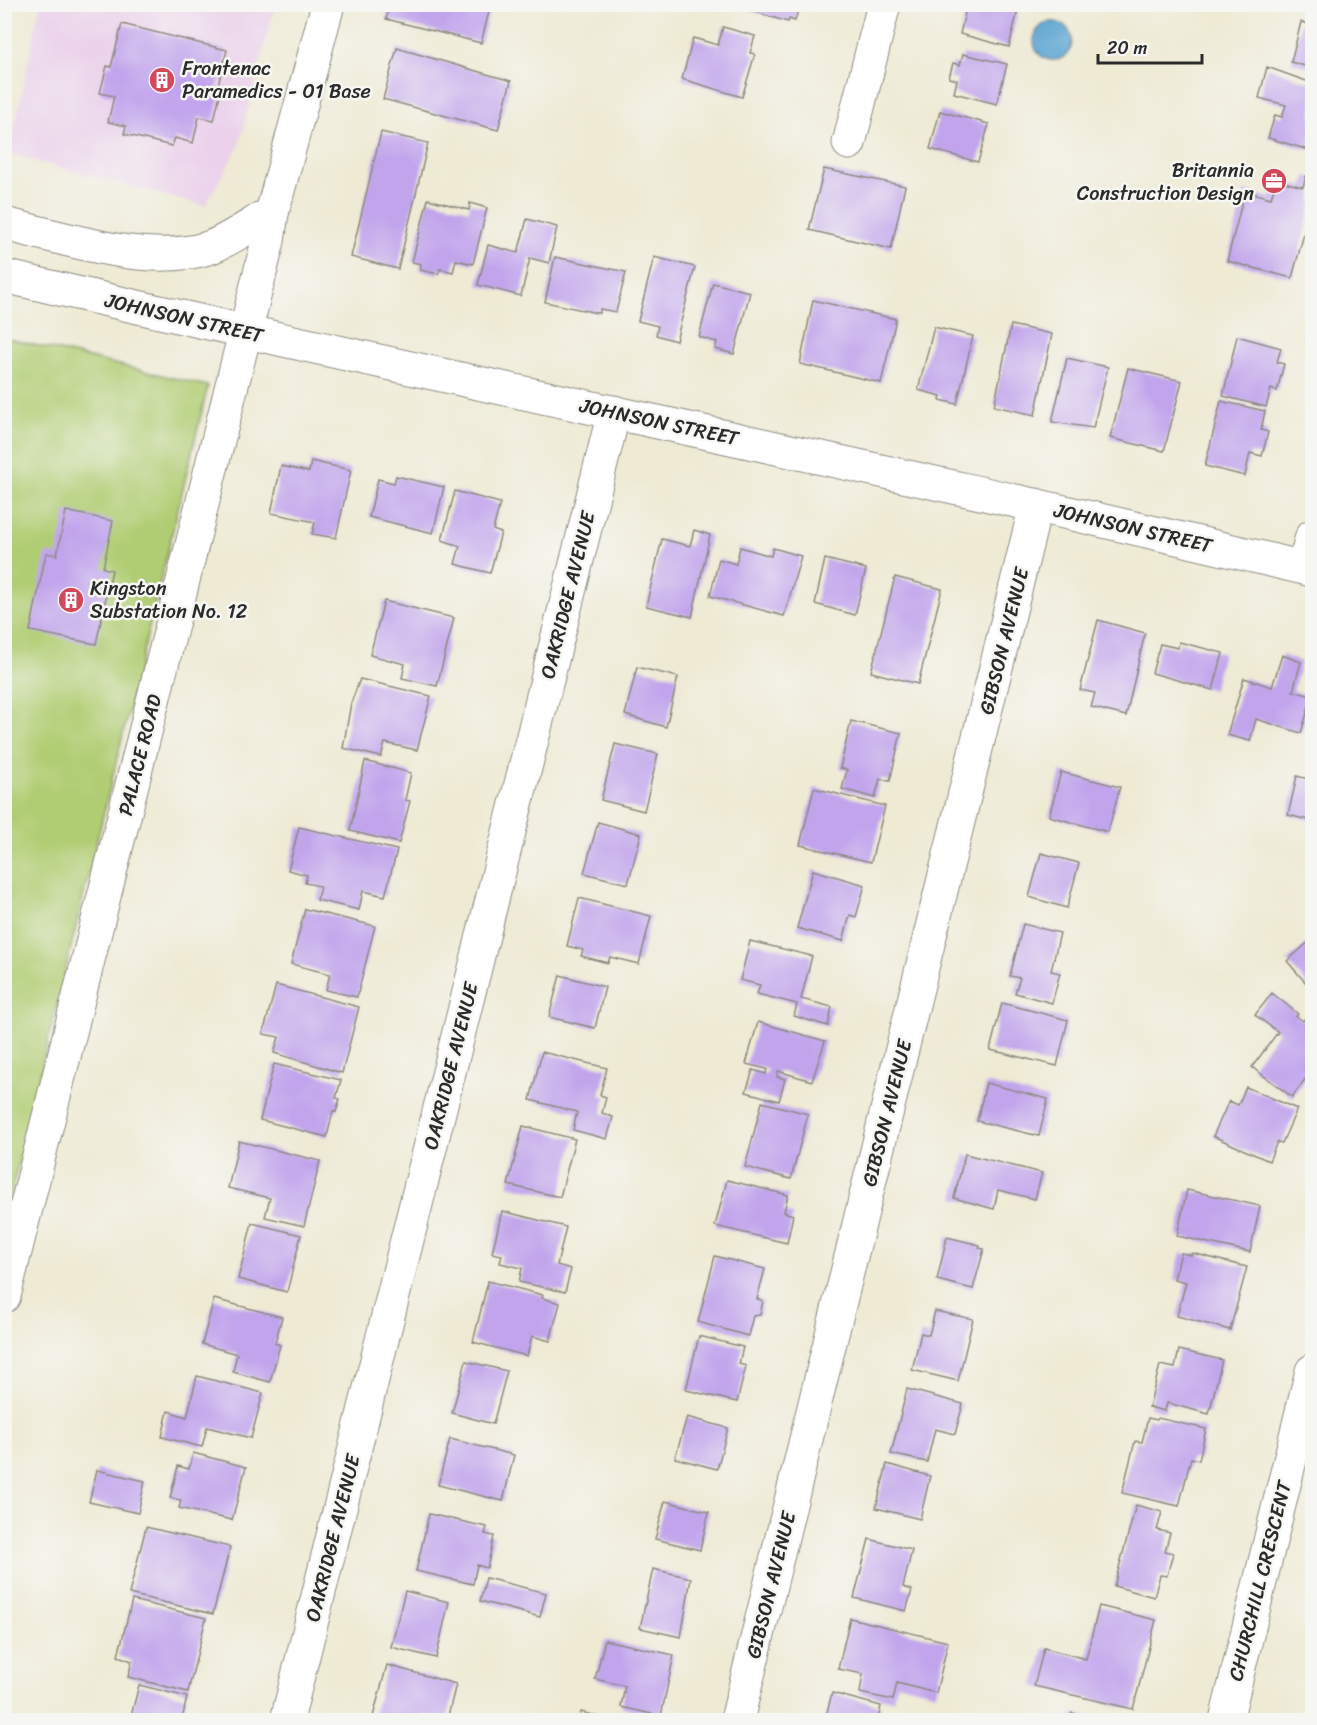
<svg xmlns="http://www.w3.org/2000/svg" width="1317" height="1725" font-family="Sriracha,sans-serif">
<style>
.built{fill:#ebd1eb}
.green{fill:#b1cd73;stroke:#6e7c4f;stroke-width:1.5}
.water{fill:#5ba5d2;stroke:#43687e;stroke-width:1.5}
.building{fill:#c1a4ec}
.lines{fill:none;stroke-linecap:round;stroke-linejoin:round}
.minor-casing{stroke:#8c8a80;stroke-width:35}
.major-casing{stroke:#8c8a80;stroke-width:35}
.minor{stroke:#fff;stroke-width:33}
.major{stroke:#fff;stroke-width:33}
.labels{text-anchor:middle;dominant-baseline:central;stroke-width:5;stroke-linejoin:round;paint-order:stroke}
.poi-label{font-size:20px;fill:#2b2b2b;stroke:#f6f6f2;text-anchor:start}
.street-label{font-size:20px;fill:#2b2b2b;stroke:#f6f6f2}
</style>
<rect width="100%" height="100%" fill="#f6f6f2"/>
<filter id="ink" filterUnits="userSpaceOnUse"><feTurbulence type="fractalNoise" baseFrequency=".0167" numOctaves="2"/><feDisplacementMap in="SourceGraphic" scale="12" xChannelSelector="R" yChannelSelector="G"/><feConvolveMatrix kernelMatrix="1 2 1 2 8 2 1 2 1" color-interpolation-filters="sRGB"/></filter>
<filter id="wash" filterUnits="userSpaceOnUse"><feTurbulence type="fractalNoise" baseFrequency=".008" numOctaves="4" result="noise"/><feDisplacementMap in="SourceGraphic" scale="24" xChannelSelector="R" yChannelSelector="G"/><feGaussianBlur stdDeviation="1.35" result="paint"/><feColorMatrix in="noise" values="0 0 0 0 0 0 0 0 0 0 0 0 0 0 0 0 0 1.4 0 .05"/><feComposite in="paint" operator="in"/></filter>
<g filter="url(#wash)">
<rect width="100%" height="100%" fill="#eeead4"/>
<path class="built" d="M40 5H275L239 146 205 206 9 154Z"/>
<path class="green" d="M5 338 208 386 5 1217Z"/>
<path class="water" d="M1034 41a19 19 0 1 1 38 0a19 19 0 1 1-38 0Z"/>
<g id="blocks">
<path class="building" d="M390 4H491L481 43 386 19Z
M729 4H800L795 21 789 19 788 22Z
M967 4H999L1018 10 1009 47 960 34Z
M1301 22 1312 25V68L1291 62Z
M122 24 227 50 216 93 220 94 214 120 199 117 193 143 175 138 172 146 124 134 126 126 108 122 114 96 100 93 107 66 111 67Z
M723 27 755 36 750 53 755 54 742 97 682 79 693 38 718 45Z
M397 48 511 81 498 130 383 99Z
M963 54 1007 64 997 104 954 93 957 80 949 78 953 63 960 65Z
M1267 67 1312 83V136L1309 150 1268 138 1275 115 1282 117 1286 105 1259 98Z
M940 111 989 124 978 162 930 149Z
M381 132 428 143 398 269 351 257Z
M824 169 905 186 891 249 809 230Z
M1306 176 1312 178V204L1292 278 1227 261 1245 191 1271 198 1276 180 1303 187Z
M428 199 469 210 470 203 487 208 473 264 456 260 453 272 440 269 438 274 420 270 421 264 412 262Z
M527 219 557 227 549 263 530 258 521 296 478 285 488 245 518 253Z
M555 257 626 272 616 312 600 309V313H597L545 302Z
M654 257 695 267 676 341 656 335 658 326 638 321Z
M713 283 750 292 734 354 715 349 717 342 699 337Z
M813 300 896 319 881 383 800 364Z
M1011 325 1052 334 1035 415 994 406Z
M934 327 973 336 957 404 940 400 941 396 918 390Z
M1237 336 1281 348 1277 362 1284 364 1277 391 1271 389 1266 407 1223 396Z
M1067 358 1108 367 1093 428 1052 422Z
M1128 368 1182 381 1164 451 1110 438Z
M1221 401 1265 411 1261 430 1268 432 1262 456 1250 453 1245 476 1205 466Z
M311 461 351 470 336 538 312 534 315 522 271 513 281 466 309 472Z
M396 476 444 487 433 533 369 517 378 479 394 483Z
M455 491 500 503 493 530 501 533 490 573 455 564 460 546 442 540Z
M66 511 113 521 103 568 112 570 96 644 30 631 46 553 57 555Z
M694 530 710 535 692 617 646 606 662 539 690 546Z
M740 547 771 556 773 548 801 556 784 616 710 596 719 559 736 564Z
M825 559 866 569 855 615 815 604Z
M895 577 942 589 918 684 871 672Z
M384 601 454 618 437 686 402 678 405 664 370 655Z
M1098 620 1145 633 1126 716 1091 707 1095 693 1080 690Z
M1179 642 1223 653 1213 690 1152 673 1160 644 1178 648Z
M1282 655 1301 662 1293 691 1312 696 1301 733 1256 719 1250 741 1227 735 1244 678 1272 687Z
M637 667 678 677 666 727 625 715Z
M360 679 431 696 417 750 385 743 381 757 343 748 351 703Z
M851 721 901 733 890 781 880 779 875 798 842 789 847 770 840 768Z
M615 744 658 754 644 811 601 800Z
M365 761 411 773 405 800 410 801 399 843 350 831Z
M1061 772 1120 787 1108 832 1049 816Z
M1297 776 1312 780V821L1288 815Z
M814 788 885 806 871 862 800 845Z
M598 822 641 834 628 884 584 873Z
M299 827 397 850 385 896 363 891 359 910 317 900 320 886 305 883 307 875 288 870Z
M1041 853 1079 863 1067 908 1029 897Z
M813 870 865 885 856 917 850 915 843 941 797 928Z
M579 898 651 916 639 964 610 957 608 963 581 956 583 950 567 946Z
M305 909 375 926 357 997 326 990 330 974 291 964Z
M1023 924 1060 933 1051 971 1060 973 1052 1003 1015 993 1020 978 1010 976Z
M1312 939V990L1287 961Z
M750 941 812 956 801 999 832 1007 828 1026 794 1016 797 1004 757 994 760 985 740 980Z
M560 975 605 987 595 1028 549 1017Z
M276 985 359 1007 342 1073 274 1053 279 1037 263 1034Z
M1272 993 1298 1014 1296 1016 1303 1021 1307 1015 1312 1018V1070L1292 1097 1252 1067 1278 1032 1255 1015Z
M1002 1003 1068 1020 1057 1066 990 1050Z
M758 1022 825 1041 812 1081 778 1071 777 1077 785 1079 779 1101 746 1092 753 1070 766 1074 767 1069 746 1064Z
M542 1052 607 1068 600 1095 606 1097 602 1113 613 1117 607 1139 573 1130 577 1112 530 1100Z
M274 1064 341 1080 336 1098 340 1099 336 1112 333 1111 327 1137 260 1120Z
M986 1083 1048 1099 1039 1136 977 1121Z
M1246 1087 1297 1109 1282 1143 1277 1142 1269 1161 1213 1136 1229 1101 1238 1105Z
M762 1102 808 1114 791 1179 745 1167Z
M523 1126 575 1139 560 1197 508 1185Z
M239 1141 320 1161 304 1226 265 1217 270 1198 228 1188Z
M965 1154 1042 1173 1035 1199 998 1190 994 1209 954 1198Z
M727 1180 788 1195 784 1212 793 1215 787 1243 715 1226Z
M1187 1190 1260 1206 1250 1252 1177 1236Z
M502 1211 566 1227 557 1265 571 1269 565 1292 519 1282 522 1268 500 1263 502 1255 492 1253Z
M252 1223 301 1235 287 1292 238 1279Z
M947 1237 980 1245 979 1248 984 1249 973 1289 937 1280Z
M1181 1253 1192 1255V1253L1247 1267 1230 1330 1177 1316 1186 1282 1174 1279Z
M715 1256 765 1269 757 1299 763 1301 760 1315 753 1316 748 1336 698 1322Z
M488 1281 543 1295 542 1298 560 1303 550 1341 532 1336 527 1356 473 1342Z
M214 1299 282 1317 275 1343 280 1345 270 1382 233 1372 237 1354 202 1344Z
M935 1311 973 1319 958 1381 912 1370 921 1333 929 1335Z
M699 1336 743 1347 739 1364 746 1366 737 1402 686 1390Z
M1179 1350 1222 1360 1209 1414 1167 1403 1165 1411 1149 1407 1160 1365 1175 1368Z
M466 1361 507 1371 493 1424 452 1413Z
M197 1376 263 1393 251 1438 207 1427 202 1447 162 1437 168 1411 187 1417Z
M907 1389 963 1404 955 1434 935 1429 927 1462 891 1454Z
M687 1417 728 1428 717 1469 675 1458Z
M1148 1418 1157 1420 1158 1418 1206 1429 1199 1460 1191 1458 1179 1506 1122 1493 1135 1441 1142 1442Z
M450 1439 514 1455 503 1501 438 1485Z
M193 1453 246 1467 232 1520 179 1508 181 1500 170 1498 178 1466 189 1469Z
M887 1464 930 1476 920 1519 876 1508Z
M97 1470 145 1481 138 1513 89 1502Z
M665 1501 709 1512 700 1550 655 1539Z
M1136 1505 1162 1512 1157 1530 1170 1533 1165 1551 1173 1553 1167 1576 1160 1575 1154 1597 1114 1586Z
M429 1514 487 1527 485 1534 494 1536 487 1568 477 1565 473 1584 416 1571Z
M146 1527 230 1547 213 1614 129 1594Z
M869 1539 912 1550 903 1587 912 1590 906 1611 854 1598Z
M653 1569 691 1578 681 1637 640 1628Z
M486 1578 546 1593 540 1617 480 1601Z
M405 1591 449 1602 436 1658 391 1647Z
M132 1600 206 1618 188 1692 128 1677 132 1661 118 1656Z
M1099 1606 1156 1620 1133 1709 1034 1686 1044 1648 1086 1659Z
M850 1618 948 1642 936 1693 897 1683 893 1700 860 1693 863 1674 838 1669Z
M605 1640 674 1655 661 1716 621 1707 625 1686 595 1679Z
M387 1665 456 1684 447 1720 425 1715 424 1720H372Z
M139 1685 187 1697 182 1720H130Z
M832 1693 881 1706 878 1720H825Z
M581 1712 612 1720H579Z
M1072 1713 1099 1720H1070Z"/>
</g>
</g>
<g filter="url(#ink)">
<use href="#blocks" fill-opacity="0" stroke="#8c8a80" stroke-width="1.5"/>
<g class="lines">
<g class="minor-casing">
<path id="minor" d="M849 143 884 4
M1304 567 1312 536
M4 1296 268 241 272 213
M287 1720 614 412
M737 1720 1036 505
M1226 1720 1312 1371"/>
</g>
<g class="major-casing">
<path id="major" d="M4 224C66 238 146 267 208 248 225 243 255 222 272 213L328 4
M4 276C439 379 878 465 1312 570"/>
</g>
<use href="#minor" class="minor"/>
<use href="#major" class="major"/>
</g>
</g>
<defs>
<g id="building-disc" transform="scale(1.35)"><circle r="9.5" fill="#d1495b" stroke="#f6f6f2"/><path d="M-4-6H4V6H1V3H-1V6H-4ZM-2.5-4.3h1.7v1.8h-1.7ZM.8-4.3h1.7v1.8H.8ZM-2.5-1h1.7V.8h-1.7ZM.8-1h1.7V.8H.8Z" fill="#fff"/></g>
<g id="office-disc" transform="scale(1.35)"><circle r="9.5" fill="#d1495b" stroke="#f6f6f2"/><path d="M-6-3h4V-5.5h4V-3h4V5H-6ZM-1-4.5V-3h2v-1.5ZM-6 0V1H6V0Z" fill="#fff"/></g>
</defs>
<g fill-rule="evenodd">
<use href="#building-disc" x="162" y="80"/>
<use href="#office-disc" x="1274" y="181"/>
<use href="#building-disc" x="71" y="600"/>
</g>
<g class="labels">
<g class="poi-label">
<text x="182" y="68">Frontenac<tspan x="182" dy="23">Paramedics - 01 Base</tspan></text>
<text x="1254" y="170" text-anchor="end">Britannia<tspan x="1254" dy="23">Construction Design</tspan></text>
<text x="90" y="588">Kingston<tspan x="90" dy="23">Substation No. 12</tspan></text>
</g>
<g class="street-label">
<text transform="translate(184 318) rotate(13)">JOHNSON STREET</text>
<text transform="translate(659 422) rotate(12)">JOHNSON STREET</text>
<text transform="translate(1133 528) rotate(13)">JOHNSON STREET</text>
<text transform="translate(568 595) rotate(-76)">OAKRIDGE AVENUE</text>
<text transform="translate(1004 641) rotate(-76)">GIBSON AVENUE</text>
<text transform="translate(140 755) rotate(-76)">PALACE ROAD</text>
<text transform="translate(451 1066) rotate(-76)">OAKRIDGE AVENUE</text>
<text transform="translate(887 1113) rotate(-76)">GIBSON AVENUE</text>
<text transform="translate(333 1538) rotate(-76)">OAKRIDGE AVENUE</text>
<text transform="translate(1260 1581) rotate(-76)">CHURCHILL CRESCENT</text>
<text transform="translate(771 1585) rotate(-76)">GIBSON AVENUE</text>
</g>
</g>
<rect width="1317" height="1725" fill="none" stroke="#f6f6f2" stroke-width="24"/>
<path d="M1098 54v9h104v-9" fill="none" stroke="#2b2b2b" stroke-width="3"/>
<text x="1107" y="54" font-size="18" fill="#2b2b2b" stroke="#f6f6f2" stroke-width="4.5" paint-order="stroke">20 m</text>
</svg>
